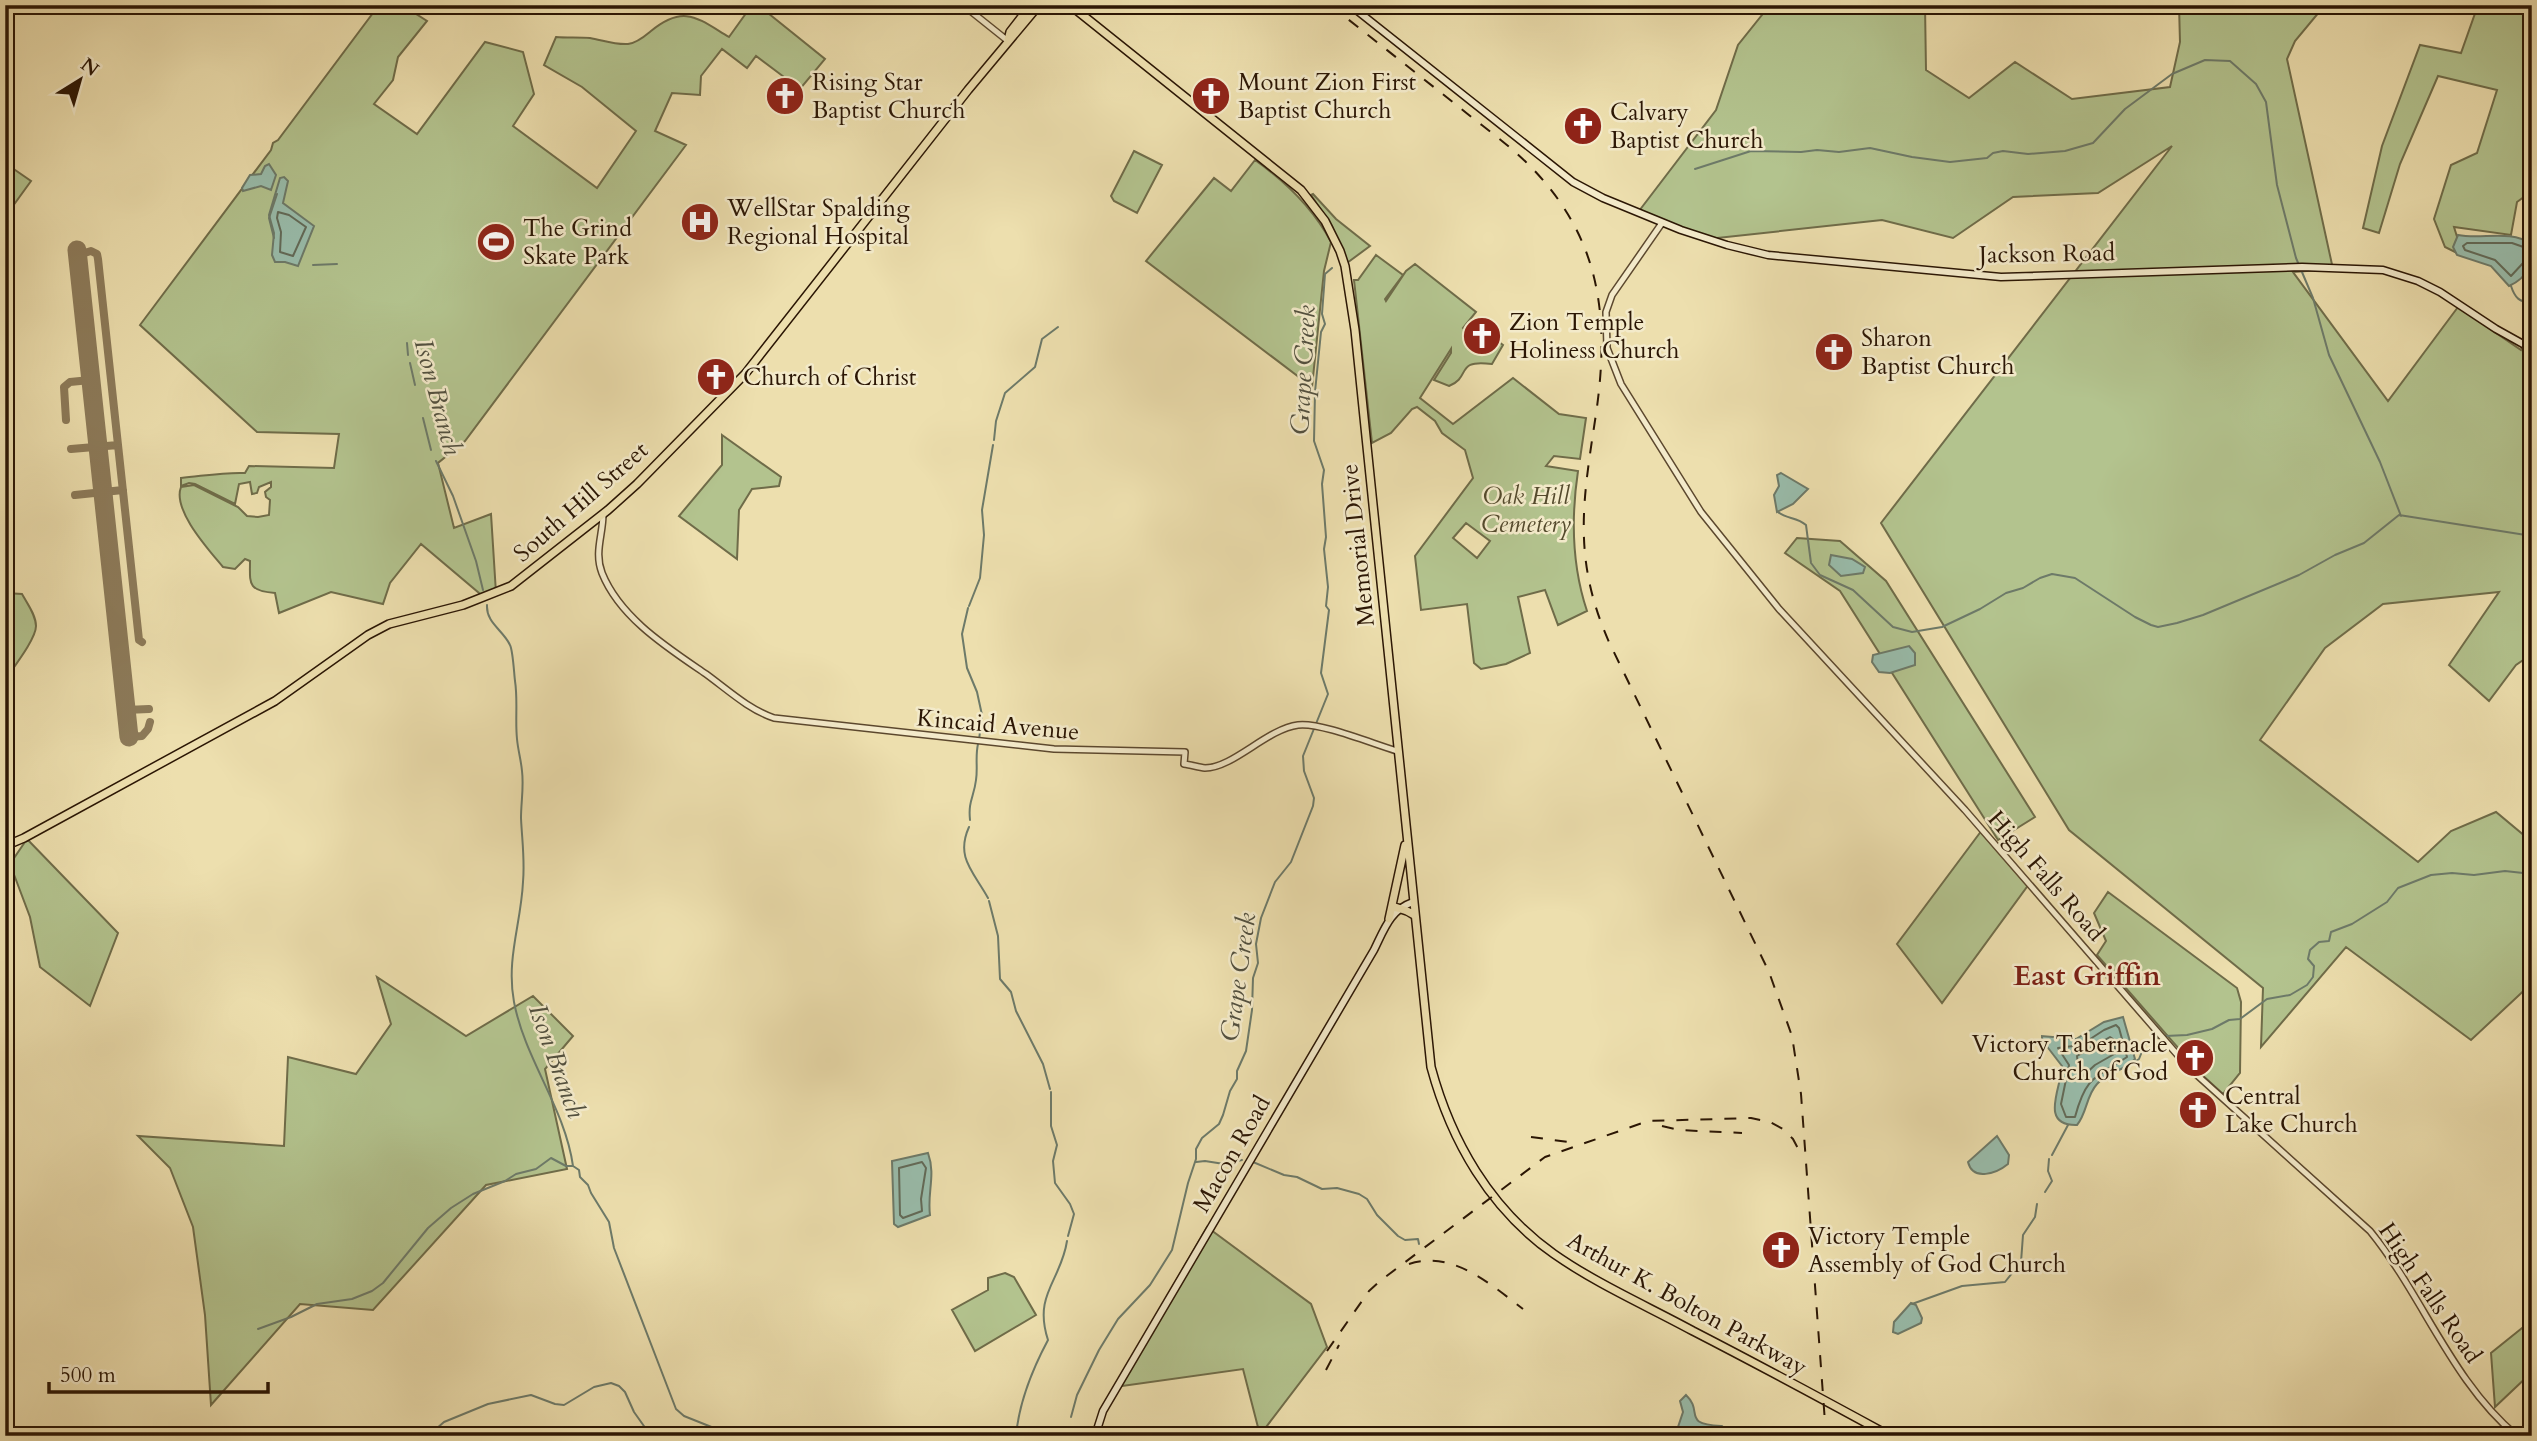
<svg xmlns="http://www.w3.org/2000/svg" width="2537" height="1441" font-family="Cardo,serif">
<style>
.green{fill:#b3c38e;stroke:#6f6c49;stroke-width:2;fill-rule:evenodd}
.water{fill:#99bdac;stroke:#6d7a69;stroke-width:2}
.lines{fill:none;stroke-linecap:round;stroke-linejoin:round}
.shore{stroke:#626a58;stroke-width:2}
.stream{stroke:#6d7a69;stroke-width:2}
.taxiway{stroke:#8c7a59;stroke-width:8}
.runway{stroke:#8c7a59;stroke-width:19}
.tertiary-casing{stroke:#5c482e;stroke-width:8}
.secondary-casing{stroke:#2b1604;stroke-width:9}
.primary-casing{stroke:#2b1604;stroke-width:10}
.tertiary{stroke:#f3eaca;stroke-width:5}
.secondary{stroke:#f3eaca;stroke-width:6}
.primary{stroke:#eddfae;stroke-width:7}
.rail{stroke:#2b1604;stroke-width:2;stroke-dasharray:12 12;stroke-linecap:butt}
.labels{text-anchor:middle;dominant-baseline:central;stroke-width:5;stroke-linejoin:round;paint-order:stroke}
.poi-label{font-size:24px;fill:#2b1604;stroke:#f3eaca;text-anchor:start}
.street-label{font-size:24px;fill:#2b1604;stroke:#f3eaca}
.park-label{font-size:24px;font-style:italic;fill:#544a2d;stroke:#f3eaca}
.water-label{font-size:26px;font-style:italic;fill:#52503f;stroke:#f3eaca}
.quarter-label{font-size:28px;font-weight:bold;fill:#7a1f14;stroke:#f3eaca}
</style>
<rect width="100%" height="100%" fill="#eddfae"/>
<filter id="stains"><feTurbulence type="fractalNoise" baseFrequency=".00286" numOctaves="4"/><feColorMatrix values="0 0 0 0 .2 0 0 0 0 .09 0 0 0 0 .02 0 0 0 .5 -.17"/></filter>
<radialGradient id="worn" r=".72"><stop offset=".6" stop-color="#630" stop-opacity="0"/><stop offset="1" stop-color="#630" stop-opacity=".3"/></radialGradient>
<path class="green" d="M379 5H402L427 21 398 57 393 80 374 104 417 134 485 42 523 52 534 94 513 126 597 188 636 131 582 87 544 65 556 37C567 38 579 37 590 38 602 40 615 45 628 44 637 43 645 36 651 31 684 4 697 18 729 37L752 5H758L825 59 800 89 756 56 747 68 722 49 701 76 700 95 672 93 655 131 686 145 465 441 438 463 454 528 491 514 496 593 485 598 421 544 390 583 383 604 331 592 279 613 275 593C247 591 250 583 250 561L245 559 235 569 223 567C209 550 172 510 181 487L194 485 238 507 247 516 258 517 269 515 270 500 266 497 265 492 271 487V482L259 487 257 493 252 494 250 482 239 484 235 504 195 484 189 483 181 486V478C203 476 224 472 245 473L249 466 334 468 339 434 257 432 140 325 271 150 273 143 278 140Z
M1770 5H1925L1926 70 1969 98 2015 62 2072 99 2170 87 2180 42 2179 5H2325L2295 41 2287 59 2333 269 2293 272 2388 401 2458 307 2521 350 2532 329V654L2516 665 2489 701 2449 665 2499 592 2383 604 2325 648 2260 740 2418 862 2451 831 2496 812 2532 842V983L2471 1040 2346 947 2261 1047 2263 988 2069 830 1881 523 2172 146 2098 193 2013 197 1953 238 1882 220 1708 239 1639 211 1716 110 1738 45Z
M2478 5H2532V191L2517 202 2511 235 2454 227 2463 256 2445 247 2434 219 2451 165 2477 153 2497 90 2438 76 2400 164 2379 233 2363 228 2382 146 2420 45 2461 53Z
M1134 151 1162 165 1137 213 1114 201 1111 196Z
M1255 160C1286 182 1313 208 1331 242L1324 271 1312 387 1146 261 1214 178 1231 191Z
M5 163 31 181 5 217Z
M1313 194 1336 219 1370 246 1347 263 1332 226 1311 195Z
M1376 255 1403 275 1385 299 1386 301 1406 271 1415 264 1476 312 1463 328 1479 345 1483 342 1488 346 1495 339 1503 345 1492 364C1454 359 1472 377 1449 386L1434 380 1451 353V349L1420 398 1453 424 1513 378 1559 414 1586 418 1580 459 1554 456 1546 466 1578 471C1571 518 1572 566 1587 611L1558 625 1545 590 1518 597 1530 653 1506 664 1481 669 1474 663 1467 604 1421 610 1415 556 1473 478 1465 450 1442 433 1435 421 1417 407 1412 409 1391 433 1372 443 1354 280H1358ZM1466 523 1490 541 1477 558 1453 538Z
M722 435 781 477 779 486 752 489 739 510 737 559 679 516 722 465Z
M1797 538 1840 541 1886 581 2035 817 1998 840 1840 591 1785 553Z
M5 593 22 594C27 603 36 615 36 626 36 639 13 668 5 680Z
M1982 830 2029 884 1942 1003 1897 944Z
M27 839 118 933 90 1006 40 967 30 917 10 864Z
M2108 892 2237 988 2241 1002 2240 1073 2223 1094 2200 1073 2097 955 2106 941 2094 913Z
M377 977 466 1036 533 996 573 1036 545 1069 567 1169 486 1185 373 1310 300 1304 211 1405 205 1315 193 1227 170 1168 138 1136 284 1146 288 1057 356 1074 391 1024Z
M1207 1227 1311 1304 1327 1347 1260 1435 1243 1369 1115 1387Z
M1005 1273 1014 1277 1036 1315 975 1351 952 1310 988 1290V1278Z
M2532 1320V1372L2495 1407 2491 1353Z"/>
<path class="water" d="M269 164 276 175 271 190 261 186 243 191 242 188 250 175 261 174 265 166Z
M284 177 288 181 283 203 314 226 298 266 285 262H275L272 255 274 233 269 215 280 178Z
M2458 235C2482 240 2509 229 2532 244 2532 264 2529 277 2509 286L2491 266 2457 255 2453 247Z
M1781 473 1808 489 1793 504 1777 512 1774 495 1779 486 1777 475Z
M1831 555 1852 559 1865 567 1863 573 1841 576 1829 565Z
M1909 646 1915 653V665L1890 673 1879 672 1872 662 1873 655Z
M2123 1017 2135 1059C2125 1071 2107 1072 2097 1084 2086 1096 2087 1113 2077 1125 2038 1126 2062 1086 2062 1066L2042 1040V1036L2076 1039 2104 1022Z
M1997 1136 2009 1155 2008 1164C1997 1173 1973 1182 1968 1162Z
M928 1153C936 1175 927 1192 930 1215L898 1227 894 1224 892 1161Z
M1911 1303 1916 1305 1922 1318 1921 1323 1898 1334 1893 1332 1894 1322Z
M1686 1395C1704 1412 1681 1424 1721 1426L1711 1436H1675L1683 1412 1680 1401Z"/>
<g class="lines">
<path class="shore" d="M278 212 289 215 306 227 293 256 280 252 281 232 277 218Z
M2532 250 2512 243H2467L2463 246 2465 250 2495 260 2511 276 2524 262 2532 260
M2116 1025 2119 1028 2127 1057C2095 1078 2086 1076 2075 1117H2066L2061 1104 2069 1065 2058 1048 2081 1045 2104 1030Z
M2110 1037 2113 1039 2116 1053 2095 1065 2083 1076 2079 1075 2077 1056Z
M922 1162 926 1168 921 1199 922 1211 903 1218 900 1215 899 1168Z"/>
<path class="stream" d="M1695 169 1751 151 1801 152 1817 150 1839 152 1870 148 1912 157 1950 162 1987 158 1993 153 2003 151 2028 154 2065 151 2093 143 2125 109 2172 74 2205 60 2230 61 2256 84 2266 102 2277 185 2296 258 2313 298 2329 355 2380 462 2401 516
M274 238 269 218 277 194
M313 265 337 264
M2511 286C2515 298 2519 302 2532 303
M407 343 408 355
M410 363 415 385
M423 418 431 450
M994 440 996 421 1005 393 1035 367 1042 339 1058 327
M436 461 453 496 476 561 483 590
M1778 512C1786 519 1797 517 1806 525L1811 563 1820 575 1853 590 1893 627 1912 632 1942 627 1980 609 2006 593 2023 588 2040 578 2052 574 2075 578 2135 617 2151 625 2158 627 2177 623 2203 615 2299 575 2335 555 2364 543 2399 515 2532 536
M487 605C486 623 503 630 510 645 513 651 514 673 515 681 518 700 515 720 517 739 518 750 521 760 522 771 524 787 521 802 521 818 522 840 525 860 523 882 521 924 506 959 514 1002 525 1060 565 1108 573 1166L579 1170 580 1177 588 1185 591 1193 609 1222 614 1248 676 1409 684 1416 734 1436
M969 606 980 578 984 535 982 510 993 445
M968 608 962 634 967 668 977 692 982 715 979 740
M970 820C968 801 974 797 976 780 978 768 975 757 978 744
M969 827C955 858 974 872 988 898
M989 901 998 936 1000 979 1011 992 1016 1011 1043 1064 1050 1089
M2165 1036 2187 1035 2212 1029 2229 1020 2240 1019 2267 999 2290 995 2307 985 2313 977 2314 966 2308 959 2310 950 2319 942 2329 941 2331 932 2352 924 2387 902 2398 888 2431 875 2452 873 2474 875 2505 871 2532 874
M2131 1064 2139 1059 2145 1044 2159 1037
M1051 1092V1126L1057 1145 1053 1161 1055 1183 1070 1204 1074 1214 1068 1236
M2052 1155 2068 1125
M1196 1162 1205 1161 1224 1164 1242 1160
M1253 1162 1284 1175 1297 1177 1322 1189 1337 1188 1359 1194 1367 1199 1377 1215 1398 1236 1405 1240 1418 1239 1419 1244
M2045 1192 2052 1181 2048 1171 2049 1159
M1912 1304 1962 1286 2005 1282 2021 1262 2023 1235 2035 1217 2037 1204
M258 1329 291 1317 317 1304 352 1299 372 1291 383 1283 428 1228 451 1208 473 1194 505 1181 516 1174 536 1169 551 1158 566 1166H572
M1071 1417 1077 1395 1099 1350 1118 1319 1150 1285 1172 1250 1188 1183 1196 1159V1149L1202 1138 1219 1124 1223 1115 1230 1091 1237 1079V1071L1246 1051 1252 1010 1253 978 1258 963 1256 944 1261 918 1275 882 1291 862 1313 806 1314 798 1304 771 1303 756 1328 694 1321 673 1329 610 1326 606 1328 587 1324 549 1326 537 1322 484 1324 470 1314 441 1315 392 1321 332 1325 324 1322 314 1325 274 1332 268
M428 1436 444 1422 488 1404 531 1395 555 1404 564 1405 594 1387 611 1383 619 1386 625 1392 634 1412 651 1436
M1016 1436C1019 1402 1032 1370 1048 1340 1033 1294 1061 1281 1067 1241
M1101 1436 1124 1434 1155 1436
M1157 1436H1163"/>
<path class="taxiway" d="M78 255 91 251 97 254 98 259 139 640 142 642
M66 420 64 387 70 382 90 380
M71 449 118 445
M75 495 123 490
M126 710 149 709
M129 737 142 736 148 729 150 722"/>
<path class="runway" d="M77 250 129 737"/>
<g class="tertiary-casing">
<path id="tertiary" d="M963 5 1008 41
M1662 223 1612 295 1606 312 1607 348 1621 384 1701 512 1779 609 1965 810 2188 1067 2370 1231C2423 1296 2452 1382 2517 1436
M603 514C603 535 594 552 602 573 620 618 668 648 706 674 728 690 748 709 774 718L1054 749 1185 752 1184 764C1191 765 1198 767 1205 768 1233 768 1267 729 1298 725 1320 722 1373 744 1397 751"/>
</g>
<g class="secondary-casing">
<path id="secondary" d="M1350 5 1573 182 1603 198 1681 230 1727 245 1768 255 2001 277 2302 267 2383 270 2418 281 2440 292 2496 329 2532 349
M1095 1436 1103 1411 1374 950C1384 930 1390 910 1413 902"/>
</g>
<g class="primary-casing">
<path id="primary" d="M1070 5 1301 190 1325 221 1340 251 1345 266 1355 330 1431 1067C1451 1141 1490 1209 1554 1254 1597 1284 1647 1306 1693 1331 1759 1365 1824 1400 1890 1436
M1008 40 1010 32 1031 5
M5 846 24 838 275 701 368 635 389 624 463 605 511 586 608 510 637 484 745 374 968 90 1039 5
M1392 906C1400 910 1405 908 1414 915
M1389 919 1405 845"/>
</g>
<use href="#tertiary" class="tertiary"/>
<use href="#secondary" class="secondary"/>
<use href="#primary" class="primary"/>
<path class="rail" d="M1330 5C1373 39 1416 73 1459 107 1482 126 1507 143 1528 164 1601 237 1610 317 1596 414 1583 500 1572 558 1609 642L1769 972 1792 1036 1801 1094 1826 1436
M1662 1126 1679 1130 1742 1133
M1531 1137 1576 1143
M1409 1264C1453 1250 1490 1284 1523 1309
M1327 1351 1369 1291 1380 1281 1545 1157 1648 1121 1751 1118 1770 1122 1783 1129 1793 1139 1802 1156
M1326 1370 1339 1345"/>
</g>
<defs>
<g id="church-disc" transform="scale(2.0125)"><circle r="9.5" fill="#8f2418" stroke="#f3eaca"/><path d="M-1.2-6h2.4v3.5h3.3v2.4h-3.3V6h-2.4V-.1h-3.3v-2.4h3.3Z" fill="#fff"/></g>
<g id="hospital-disc" transform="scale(2.0125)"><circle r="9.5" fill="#8f2418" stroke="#f3eaca"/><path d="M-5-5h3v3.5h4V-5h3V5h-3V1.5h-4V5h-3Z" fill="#fff"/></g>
<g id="stadium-disc" transform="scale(2.0125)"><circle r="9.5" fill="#8f2418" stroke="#f3eaca"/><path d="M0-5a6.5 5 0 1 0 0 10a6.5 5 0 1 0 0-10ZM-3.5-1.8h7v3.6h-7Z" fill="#fff"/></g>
</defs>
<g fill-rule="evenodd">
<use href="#church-disc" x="785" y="96"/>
<use href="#church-disc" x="1211" y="96"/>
<use href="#church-disc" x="1583" y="126"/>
<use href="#hospital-disc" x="700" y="222"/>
<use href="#stadium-disc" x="496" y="242"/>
<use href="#church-disc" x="1482" y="336"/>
<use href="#church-disc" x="1834" y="352"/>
<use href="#church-disc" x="716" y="377"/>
<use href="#church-disc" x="2195" y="1058"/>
<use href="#church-disc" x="2198" y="1110"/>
<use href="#church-disc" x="1781" y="1250"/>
</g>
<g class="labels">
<g class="poi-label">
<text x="812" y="82">Rising Star<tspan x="812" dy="28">Baptist Church</tspan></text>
<text x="1238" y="82">Mount Zion First<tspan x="1238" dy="28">Baptist Church</tspan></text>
<text x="1610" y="112">Calvary<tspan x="1610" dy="28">Baptist Church</tspan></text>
<text x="727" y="208">WellStar Spalding<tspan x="727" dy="28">Regional Hospital</tspan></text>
<text x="523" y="228">The Grind<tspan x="523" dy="28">Skate Park</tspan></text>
<text x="1509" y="322">Zion Temple<tspan x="1509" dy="28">Holiness Church</tspan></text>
<text x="1861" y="338">Sharon<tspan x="1861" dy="28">Baptist Church</tspan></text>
<text x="743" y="377">Church of Christ</text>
<text x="2168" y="1044" text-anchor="end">Victory Tabernacle<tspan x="2168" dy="28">Church of God</tspan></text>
<text x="2225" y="1096">Central<tspan x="2225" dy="28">Lake Church</tspan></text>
<text x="1808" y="1236">Victory Temple<tspan x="1808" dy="28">Assembly of God Church</tspan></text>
</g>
<g class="street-label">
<text transform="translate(2047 254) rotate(-1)">Jackson Road</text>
<text transform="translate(581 502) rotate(-41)">South Hill Street</text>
<text transform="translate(1358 545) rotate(-96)">Memorial Drive</text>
<text transform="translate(998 725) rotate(5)">Kincaid Avenue</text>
<text transform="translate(2046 876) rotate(49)">High Falls Road</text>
<text transform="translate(1232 1154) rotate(-60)">Macon Road</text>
<text transform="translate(2430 1293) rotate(56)">High Falls Road</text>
<text transform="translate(1687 1304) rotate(29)">Arthur K. Bolton Parkway</text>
</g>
<g class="park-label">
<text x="1526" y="496">Oak Hill<tspan x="1526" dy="28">Cemetery</tspan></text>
</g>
<g class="water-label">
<text transform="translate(1303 370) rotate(-87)">Grape Creek</text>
<text transform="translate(438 397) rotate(75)">Ison Branch</text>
<text transform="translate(1238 977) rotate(-82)">Grape Creek</text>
<text transform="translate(557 1061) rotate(70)">Ison Branch</text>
</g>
<g class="quarter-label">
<text x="2087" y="976">East Griffin</text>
</g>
</g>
<rect width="2537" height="1441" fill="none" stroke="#eddfae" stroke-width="28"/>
<rect x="7" y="7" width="2523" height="1427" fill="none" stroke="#2b1604" stroke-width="3.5"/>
<rect x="14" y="14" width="2509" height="1413" fill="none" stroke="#2b1604" stroke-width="2"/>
<g transform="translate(80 80) rotate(37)" stroke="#f3eaca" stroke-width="5" paint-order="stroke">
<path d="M0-5L12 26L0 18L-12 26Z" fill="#2b1604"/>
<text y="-10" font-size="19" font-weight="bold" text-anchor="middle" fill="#2b1604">N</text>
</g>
<path d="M49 1382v10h219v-10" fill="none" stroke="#2b1604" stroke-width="3.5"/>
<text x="60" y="1382" font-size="21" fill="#2b1604" stroke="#f3eaca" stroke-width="5" paint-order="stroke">500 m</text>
<rect width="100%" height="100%" filter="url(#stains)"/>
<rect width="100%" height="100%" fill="url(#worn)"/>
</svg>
